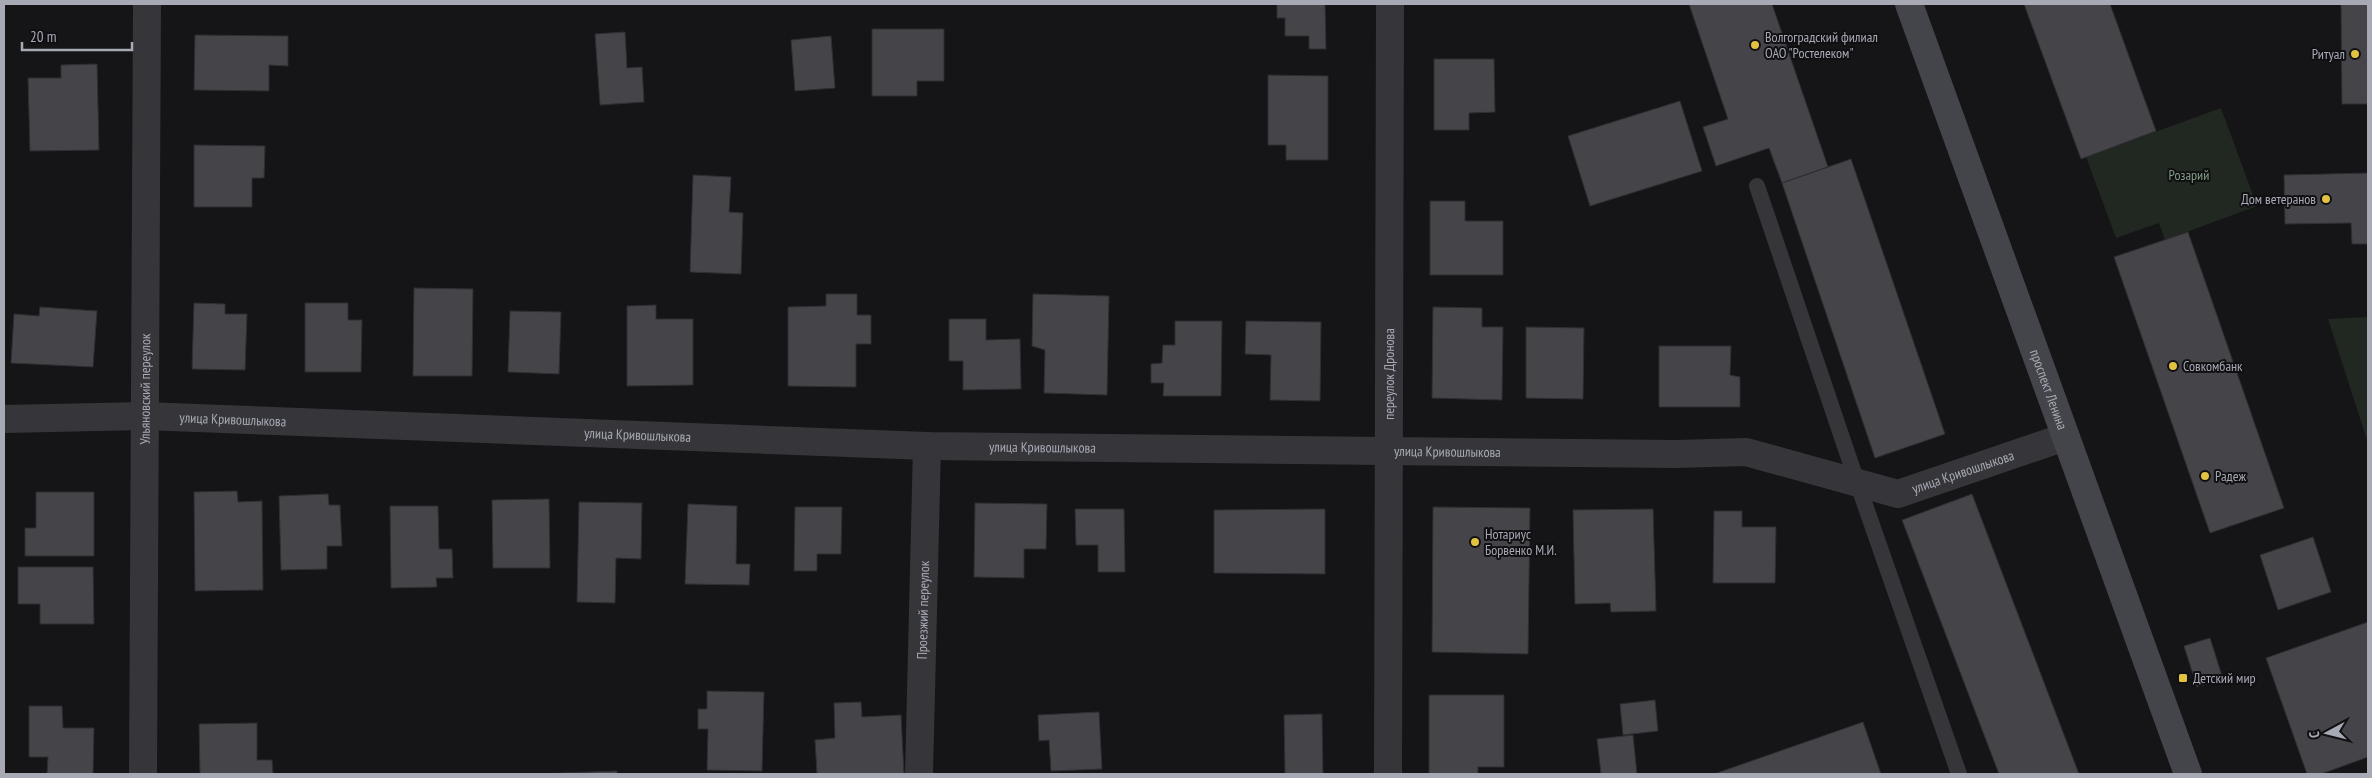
<svg xmlns="http://www.w3.org/2000/svg" width="2372" height="778" font-family="'PT Sans Narrow',sans-serif">
<style>
.green{fill:#212822}
.building{fill:#444449;stroke:#2f2e32}
.lines{fill:none;stroke-linecap:round;stroke-linejoin:round}
.service{stroke:#36363a;stroke-width:16}
.minor{stroke:#36363a;stroke-width:28}
.secondary{stroke:#44454a;stroke-width:28}
.poi-dot{fill:#e1c241;stroke:#100f11;stroke-width:2}
.labels{text-anchor:middle;dominant-baseline:central;stroke-width:4;stroke-linejoin:round;paint-order:stroke}
.poi-label{font-size:14px;fill:#a7aab5;stroke:#100f11;text-anchor:start}
.park-label{font-size:14px;fill:#809e86;stroke:#100f11}
.street-label{font-size:14px;fill:#a7aab5;stroke:#100f11}
</style>
<rect width="100%" height="100%" fill="#151416"/>
<path class="green" d="M2221 108 2257 206 2165 240 2159 223 2116 238 2086 157Z
M2368 317V443L2328 319Z"/>
<path class="building" d="M1277 4H1325L1326 49H1309V36H1285V18H1277Z
M1689 4H1772L1828 167 1782 183 1769 148 1716 166 1703 127 1728 119Z
M2024 4H2110L2156 131 2081 159Z
M2341 4H2368V104H2342Z
M872 29H944V81H917V96H872Z
M625 32 627 68 642 67 644 102 600 105 595 34Z
M195 35 288 36V66L269 65V91L194 90Z
M831 36 835 88 795 91 791 40Z
M1434 59H1494L1495 112 1469 113V130H1434Z
M97 64 99 150 30 151 28 78H61V65Z
M1268 75 1328 76V160H1286V145H1268Z
M1680 101 1702 171 1590 206 1568 136Z
M194 145 265 146 264 178H252V207H194Z
M1851 159 1945 434 1875 458 1782 183Z
M2368 173V244H2352L2351 223 2285 224 2284 175Z
M693 175 731 177 729 212 743 213 741 274 690 272Z
M1430 201H1465V221H1503V275H1430Z
M2188 232 2284 508 2210 533 2114 257Z
M414 288 473 289 472 376H413Z
M826 294H857V315H871V344H856V387L788 386V307L826 306Z
M1033 294 1109 296 1107 395 1044 393 1045 350 1032 346Z
M194 303 225 304V314H247L245 370 192 369Z
M305 303H348V320H362L361 372H305Z
M656 305V319H693V385L627 386V306Z
M40 307 97 311 93 367 11 363 14 314 39 316Z
M1433 307 1482 308V327H1503L1502 400 1432 398Z
M510 311 561 312 559 374 508 372Z
M949 319H986V340L1020 339 1021 389 963 390V361H949Z
M1175 321H1222L1221 396H1163L1164 383H1151V364L1162 363 1163 345H1175Z
M1246 321 1321 322 1320 401 1270 400 1271 355 1245 354Z
M1526 327 1584 328 1583 399 1526 398Z
M1659 346H1731L1730 375 1740 377V407H1659Z
M237 491 238 502 262 501 263 590 195 591 194 492Z
M36 492H94V556H25V528H36Z
M328 494 329 505H340L342 546H327V569L281 570 279 496Z
M1972 494 2079 774H1999L1902 520Z
M549 499 550 568H493L492 500Z
M579 502 642 503 641 559 616 558 615 603 577 602Z
M975 503 1047 504 1046 549H1024V578L974 577Z
M688 504 737 506 736 564H750L749 585 685 584Z
M390 506H438L439 549H452L453 578H436L437 587 391 588Z
M795 507H842L841 554H817V571H794Z
M1433 507 1530 508 1528 654 1432 652Z
M1075 509H1124L1125 572H1098V545H1076Z
M1325 509V574L1214 573V510Z
M1653 509 1656 611 1611 612 1610 603 1575 604 1573 510Z
M1714 511H1742V527H1776L1775 583H1713Z
M2313 537 2331 592 2278 610 2260 555Z
M18 567H93L94 624H40V604H18Z
M2368 622V757L2321 774H2307L2266 658Z
M2210 638 2223 679 2197 687 2184 646Z
M707 691 764 692 762 771 707 770 708 729H698V709H707Z
M1429 695H1504V767H1478V774H1429Z
M1655 700 1658 731 1623 735 1620 704Z
M861 702 862 717 901 715 904 774H817L815 740 835 738 834 703Z
M29 706H62L63 728H94L93 774H47L48 757H29Z
M1099 712 1102 769 1051 771 1049 740 1039 741 1038 715Z
M1322 714 1323 774H1285L1284 715Z
M1863 722 1881 774H1714Z
M257 723V760H272L273 774H200L199 724Z
M1633 735 1637 774H1601L1597 739Z
M617 771V774H537Z"/>
<g class="lines">
<path class="service" d="M1757 186 1857 482 1959 774"/>
<g class="minor">
<path id="s1" d="M4 419 144 416 927 446 1676 454 1746 452 1898 494 2065 437"/>
<path id="s2" d="M143 774 147 4"/>
<path id="s3" d="M919 774 927 446"/>
<path id="s4" d="M1388 774 1390 4"/>
</g>
<path class="secondary" id="s5" d="M1909 4 2188 774"/>
</g>
<g class="poi-dot">
<circle cx="1755" cy="45" r="5"/>
<circle cx="2355" cy="54" r="5"/>
<circle cx="2326" cy="199" r="5"/>
<circle cx="2173" cy="366" r="5"/>
<circle cx="2205" cy="476" r="5"/>
<circle cx="1475" cy="542" r="5"/>
<rect x="2178" y="673" width="10" height="10" rx="2.5"/>
</g>
<g class="labels">
<g class="poi-label">
<text x="1765" y="37">Волгоградский филиал<tspan x="1765" dy="16">ОАО "Ростелеком"</tspan></text>
<text x="2345" y="54" text-anchor="end">Ритуал</text>
<text x="2316" y="199" text-anchor="end">Дом ветеранов</text>
<text x="2183" y="366">Совкомбанк</text>
<text x="2215" y="476">Радеж</text>
<text x="1485" y="534">Нотариус<tspan x="1485" dy="16">Борвенко М.И.</tspan></text>
<text x="2193" y="678">Детский мир</text>
</g>
<g class="park-label">
<text x="2189" y="175">Розарий</text>
</g>
<g class="street-label">
<text stroke="none"><textPath href="#s4" startOffset="400">переулок Дронова</textPath></text>
<text stroke="none"><textPath href="#s2" startOffset="385">Ульяновский переулок</textPath></text>
<text stroke="none"><textPath href="#s5" startOffset="410">проспект Ленина</textPath></text>
<text stroke="none"><textPath href="#s1" startOffset="229">улица Кривошлыкова</textPath></text>
<text stroke="none"><textPath href="#s1" startOffset="634">улица Кривошлыкова</textPath></text>
<text stroke="none"><textPath href="#s1" startOffset="1039">улица Кривошлыкова</textPath></text>
<text stroke="none"><textPath href="#s1" startOffset="1444">улица Кривошлыкова</textPath></text>
<text stroke="none"><textPath href="#s1" startOffset="1969">улица Кривошлыкова</textPath></text>
<text stroke="none"><textPath href="#s3" startOffset="164">Проезжий переулок</textPath></text>
</g>
</g>
<rect width="2372" height="778" fill="none" stroke="#a7aab5" stroke-width="10"/>
<g transform="translate(2327 733) rotate(263)" stroke="#100f11" stroke-width="4" paint-order="stroke">
<path d="M0-4L9 19L0 12L-9 19Z" fill="#a7aab5"/>
<text y="-8" font-size="14" font-weight="bold" text-anchor="middle" fill="#a7aab5">С</text>
</g>
<path d="M22 42v8h110v-8" fill="none" stroke="#a7aab5" stroke-width="2.5"/>
<text x="30" y="42" font-size="15" fill="#a7aab5" stroke="#100f11" stroke-width="4" paint-order="stroke">20 m</text>
</svg>
